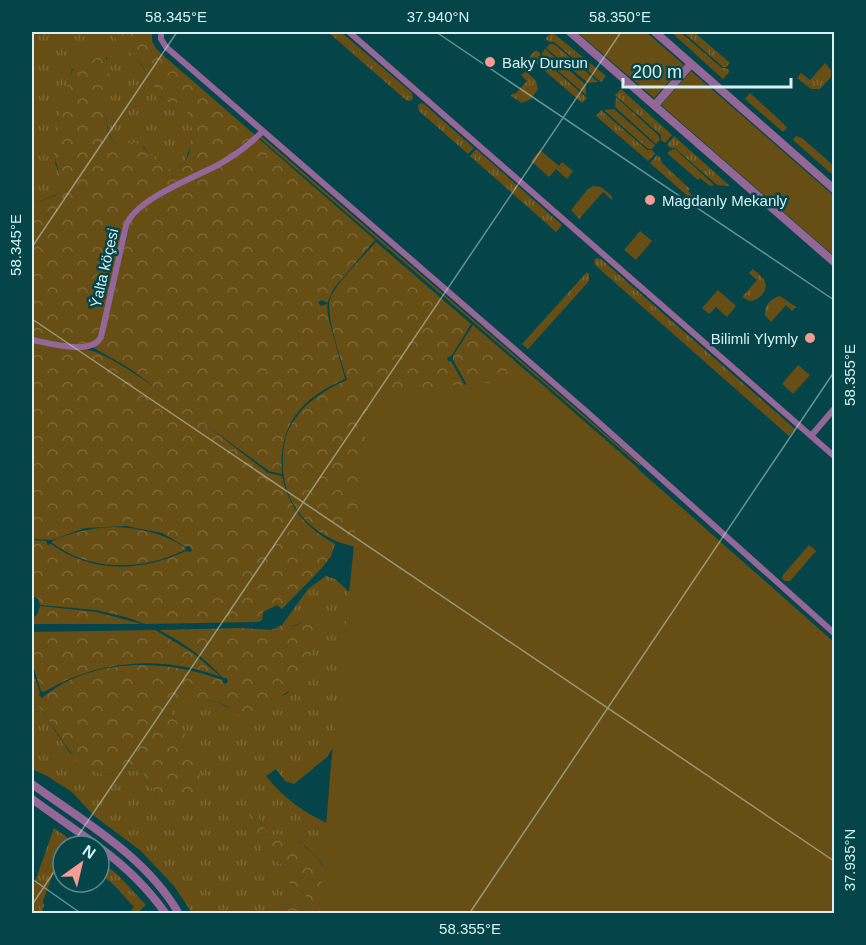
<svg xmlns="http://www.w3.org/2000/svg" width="866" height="945" font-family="Helvetica,sans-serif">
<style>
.grass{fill:url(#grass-tufts)}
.forest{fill:url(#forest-crowns)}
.green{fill:#674e14}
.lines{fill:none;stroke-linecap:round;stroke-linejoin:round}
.minor{stroke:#956798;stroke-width:6}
.tertiary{stroke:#956798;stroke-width:8}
.ticks{fill:none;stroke:#d5f1f3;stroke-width:1.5;stroke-opacity:0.45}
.poi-dot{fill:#f59c95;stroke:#05454a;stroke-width:2}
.labels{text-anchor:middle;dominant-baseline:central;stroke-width:5;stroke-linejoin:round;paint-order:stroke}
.poi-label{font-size:15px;fill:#d5f1f3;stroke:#05454a;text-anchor:start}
.street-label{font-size:15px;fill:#d5f1f3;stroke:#05454a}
.neatline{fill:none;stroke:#d5f1f3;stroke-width:2}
.ticks-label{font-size:15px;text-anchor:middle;fill:#d5f1f3}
</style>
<defs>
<pattern id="grass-tufts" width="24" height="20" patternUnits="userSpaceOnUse" patternTransform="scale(1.5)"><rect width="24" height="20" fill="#674e14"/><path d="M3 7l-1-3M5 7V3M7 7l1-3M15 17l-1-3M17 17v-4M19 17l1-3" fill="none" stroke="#7c6837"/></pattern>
<pattern id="forest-crowns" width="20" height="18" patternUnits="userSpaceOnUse" patternTransform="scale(1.5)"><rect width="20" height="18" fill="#674e14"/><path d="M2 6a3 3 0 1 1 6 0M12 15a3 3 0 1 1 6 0" fill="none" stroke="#7c6837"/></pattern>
</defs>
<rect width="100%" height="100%" fill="#05454a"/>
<path class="grass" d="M36 32H116L115 38C124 47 134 55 141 65 148 74 151 84 158 93 165 103 168 99 177 103 201 112 191 150 183 165L170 172 159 165 144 147C136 146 125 147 117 143 99 134 108 76 107 57L72 69 62 106 55 163 60 176 61 185 58 194 32 204V37Z
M328 32H341L412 93 413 99 410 101 406 100Z
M552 32 606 76 601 82 554 42H550L545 39Z
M671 32H680L722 68H726L730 71 723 79Z
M683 32H694L730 63 726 67H723Z
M550 44H554L598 82 588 83 546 48Z
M545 49 586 85V95L542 57V53Z
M536 50 540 53 541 58 587 98 582 103 529 57Z
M825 63 831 70V77L820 89H811L797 78 801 73 810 80Z
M526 71 536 81 538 89 531 99 522 103 511 96 513 93 515 94 527 81 521 75Z
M621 89 672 135 665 143 661 140V135L615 95Z
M750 93 783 123 787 128 783 132 745 99Z
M616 97 659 136 660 140 656 144 615 107Z
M421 103 424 104 474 148 468 154 419 111 418 105Z
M614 109 655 145 652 149H648L604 110Z
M601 110 647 150H652L655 154 648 161 596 116Z
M261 136 641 465 640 466 260 138Z
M674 136 730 186H729L717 185 675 148H671L667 145Z
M796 136 802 138 834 166V176L793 140Z
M476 149 562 225 556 232 470 156Z
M675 149 714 185 710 186 700 178 698 180 667 153 671 150Z
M657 155 661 159 662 163 690 189 688 191 693 196 692 200 650 163Z
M593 186 601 187 612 196V200L603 192 579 219 571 210 588 189Z
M597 258 601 259 795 429 789 436 595 265 594 260Z
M753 269C756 272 762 276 764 280 770 290 759 300 750 301L742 297 757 280 749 273Z
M587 272 589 274V281L528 349 522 344Z
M780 296 796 307 792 311 786 305 771 322 765 315C764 306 771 298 780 296Z
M809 545 816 551 790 581H785L782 579 783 575Z
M326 576 335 579 358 600 385 671 327 757 294 784 285 781 276 769 266 776C283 798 307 815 332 825L324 866C302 841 304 841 271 837L262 826 256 811 263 852 285 867 291 884C300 888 304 892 307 901L304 906 281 904 276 909 285 913H192L174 886 141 851 93 815 72 792 47 776 32 769V701L39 707 70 753 105 775 126 769 142 772 156 795 176 720 170 712V706C185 700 199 696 216 702 222 703 228 709 234 709 244 710 279 698 288 693L320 620C307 618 298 625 285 628L282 625 308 589Z
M54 828 79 846H63V854L59 858 43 901 44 906 42 910 47 913H32V890Z
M99 860 118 875 146 905 137 913 131 910 134 907 113 884 99 873Z"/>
<path class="forest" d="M116 32H152V41L157 50 255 135 218 163 140 204 130 213 98 340 83 346 32 338V204C40 200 49 199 58 194 65 174 50 156 52 135 53 129 58 124 60 118 61 114 61 109 62 105 69 80 71 60 95 46 127 61 90 129 117 143 123 146 129 143 135 142 149 149 156 163 170 172L183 165 189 154 192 128 190 119 185 109 178 103 167 102 158 94 141 64 115 38Z
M259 139 375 240 334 288 327 303 322 300 318 302 321 306 327 304 328 316 345 379C301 398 278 425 282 474L269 471 129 368 94 348 102 339 131 220 144 207Z
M376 242 471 324 452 355 447 358 448 361H451L469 393 365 548C320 544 281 509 283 461 283 451 284 439 289 429 301 405 322 391 347 380 342 363 325 313 330 299 335 284 365 255 376 242Z
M473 325 639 469 471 392 453 360V356Z
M32 342 85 350C110 346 241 452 268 473L282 476C289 508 306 528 335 544L331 556 322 568 282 609 277 605 263 612 262 620 258 622 145 624 126 617 96 610 40 605 38 599 32 595V540L46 541 48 545 51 544C93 574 141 572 186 551L190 552 192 550 190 546 186 547 162 533 126 526 85 528 52 540 32 539Z
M113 527C140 528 163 533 186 548L185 550C141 571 92 572 52 543V541C72 532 92 528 113 527Z
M40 606 96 612 142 624H32V618L37 615Z
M308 619 320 620V630L295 687 244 721C223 697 199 695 170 706V712C188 736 197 754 201 783L188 798 172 801 156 795 142 772 126 769 105 775 95 772 76 760 39 707 32 701V670L40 692 39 695 42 698C90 657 165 658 222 680L223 683 226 684 228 681 227 678H223C205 658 183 642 159 630L241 628 271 630 282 625 285 628 297 625Z
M155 630 193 653 221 677C163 655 98 659 44 692L41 691 32 663V632Z
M256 811 262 826 271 836C280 832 285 835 293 839 322 853 335 886 349 913H285L275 909 281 904 304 906 307 901C304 888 294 887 285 879V867L263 853 255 834 249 814Z"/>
<path class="green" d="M577 32H646L684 65 654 98Z
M691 71 834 196V256L661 105Z
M540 150 559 166 562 162 573 171 567 179 556 169 549 177 531 161Z
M640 231 652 241 636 260 624 250Z
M718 290 736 306 727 317 716 307 709 314 702 308Z
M798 365 810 375 793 394 782 384Z
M536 379 834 642V913H319L331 765 370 392Z"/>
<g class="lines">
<path class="minor" d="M161 32V39L166 47 587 412 834 633
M349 32 834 456
M32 340C50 343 91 356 101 337L126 226C134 200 193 178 218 165 234 156 249 145 263 131
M811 436 834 409"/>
<path class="tertiary" d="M570 32 834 262
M655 32 834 189
M655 105 691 64
M32 784C84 822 146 856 179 914
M32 799 98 846
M99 847C125 866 147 887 166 914"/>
</g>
<path class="ticks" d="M436 32 834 300M32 247 177 32M32 319 834 861M71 846 621 32M32 879 82 914M32 905 63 858M469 914 834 372"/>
<g class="poi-dot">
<circle cx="490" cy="62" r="6"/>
<circle cx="650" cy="200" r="6"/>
<circle cx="810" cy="338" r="6"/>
</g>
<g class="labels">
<g class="poi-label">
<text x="502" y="62">Baky Dursun</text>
<text x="662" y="200">Magdanly Mekanly</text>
<text x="798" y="338" text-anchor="end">Bilimli Ylymly</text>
</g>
<g class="street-label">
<text transform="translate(104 268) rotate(-77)">Ýalta köçesi</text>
</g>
</g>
<rect width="866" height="945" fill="none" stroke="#05454a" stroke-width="66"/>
<g transform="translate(81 864) rotate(34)"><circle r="28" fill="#05454a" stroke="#588a8e" stroke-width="1.5"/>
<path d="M0-4.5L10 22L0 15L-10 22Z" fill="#f59c95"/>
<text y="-9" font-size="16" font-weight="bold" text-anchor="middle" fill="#d5f1f3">N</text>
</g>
<path d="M623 78v9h168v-9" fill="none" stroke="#d5f1f3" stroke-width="3"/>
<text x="632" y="78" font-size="18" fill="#d5f1f3" stroke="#05454a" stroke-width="4.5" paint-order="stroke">200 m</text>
<rect x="33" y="33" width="800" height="879" class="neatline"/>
<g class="ticks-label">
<text x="176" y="22">58.345°E</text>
<text x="438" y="22">37.940°N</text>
<text x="620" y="22">58.350°E</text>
<text transform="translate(16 245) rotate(-90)" y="5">58.345°E</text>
<text transform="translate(850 375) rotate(-90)" y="5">58.355°E</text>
<text transform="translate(850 860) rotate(-90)" y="5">37.935°N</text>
<text x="470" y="934">58.355°E</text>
</g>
</svg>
